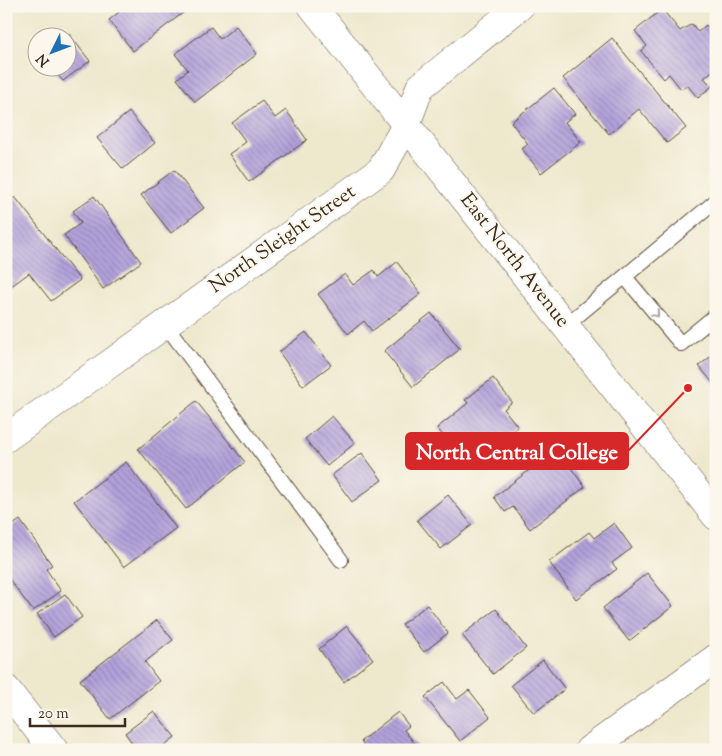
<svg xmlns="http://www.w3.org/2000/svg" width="722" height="756" font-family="'Sorts Mill Goudy',serif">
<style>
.building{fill:url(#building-back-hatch)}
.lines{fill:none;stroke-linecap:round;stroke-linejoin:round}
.lane-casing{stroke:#564638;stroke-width:16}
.street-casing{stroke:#564638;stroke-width:29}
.lane{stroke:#fff;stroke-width:14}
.street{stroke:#fff;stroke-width:28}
.oneway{stroke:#a79f9a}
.labels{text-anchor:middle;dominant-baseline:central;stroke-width:4;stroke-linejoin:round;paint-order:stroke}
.street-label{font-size:20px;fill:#3b2a1e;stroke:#fbf7ec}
.leader{fill:none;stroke:#d62828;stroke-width:2}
.callout-dot{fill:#d62828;stroke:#fbf7ec;stroke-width:2}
.callout{fill:#d62828;stroke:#d62828;stroke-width:2}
.callout-label{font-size:21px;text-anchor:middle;font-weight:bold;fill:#fff}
</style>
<defs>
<pattern id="building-back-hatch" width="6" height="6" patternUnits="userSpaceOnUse" patternTransform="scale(1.25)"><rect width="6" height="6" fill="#b1a2db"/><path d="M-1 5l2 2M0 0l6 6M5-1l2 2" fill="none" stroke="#9184b1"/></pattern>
</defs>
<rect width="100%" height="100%" fill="#fbf7ec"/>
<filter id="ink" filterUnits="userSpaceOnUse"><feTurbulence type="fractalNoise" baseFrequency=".02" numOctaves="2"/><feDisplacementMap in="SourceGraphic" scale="10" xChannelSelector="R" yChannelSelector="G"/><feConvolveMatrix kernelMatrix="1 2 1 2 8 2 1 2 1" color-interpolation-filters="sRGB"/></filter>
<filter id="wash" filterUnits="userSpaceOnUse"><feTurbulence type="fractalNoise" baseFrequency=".0096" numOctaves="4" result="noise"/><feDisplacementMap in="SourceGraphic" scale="20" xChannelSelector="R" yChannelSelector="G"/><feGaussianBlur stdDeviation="1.12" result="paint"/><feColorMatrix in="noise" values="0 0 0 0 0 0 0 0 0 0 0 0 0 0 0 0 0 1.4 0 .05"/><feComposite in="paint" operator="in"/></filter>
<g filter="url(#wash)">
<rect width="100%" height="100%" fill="#eee8cd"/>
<g id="blocks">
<path class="building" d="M127 6H192L133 51 109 20Z
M662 9 680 31 692 24 698 32 706 25 714 34 716 32V68L704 78 712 86 698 98 687 85 681 89 669 74 664 79 641 51 647 46 635 31Z
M236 26 257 54 195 102 177 79 188 70 175 54 211 27 220 39Z
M69 34 90 61 63 81 52 68H68V38H65Z
M612 38 686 128 667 143 639 109 609 134 563 78Z
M554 88 575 114 565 122 581 142 541 173 522 149 528 144 511 122Z
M262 101 275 118 286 110 307 140 249 182 229 154 246 142 232 123Z
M129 112 155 143 123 169 97 138Z
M174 170 204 208 171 233 141 195Z
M94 196 141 262 103 289 64 235 81 223 73 211Z
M15 197 80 280 51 301 29 273 6 290V204Z
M397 262 421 294 372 331 364 321 348 334 318 294 345 274 353 285 374 270 378 277Z
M431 313 460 349 413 387 384 351Z
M306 332 331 365 303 386 279 352Z
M716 352V387L699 366Z
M493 378 512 402 504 409 518 427 468 467 437 428 468 403 465 400Z
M196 401 245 462 186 509 138 449Z
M332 416 355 443 327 466 305 439Z
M557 449 585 487 530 529 513 507 505 512 494 497Z
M362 453 382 480 352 502 332 475Z
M126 462 176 528 124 567 74 501Z
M448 495 472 525 441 549 417 520Z
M20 520 52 565 46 569 61 591 33 611 6 575V530Z
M614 523 632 548 612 563 617 569 576 599 549 562 589 532 594 538Z
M647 573 673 606 629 641 603 608Z
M65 594 82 617 54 637 37 614Z
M427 605 448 633 424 652 402 624Z
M496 609 526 648 493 674 462 635Z
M157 620 173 640 145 662 159 681 110 719 80 680Z
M347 626 373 659 344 682 319 649Z
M543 660 565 689 534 713 511 685Z
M444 682 457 699 469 690 490 717 460 741 425 697Z
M154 711 175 737 158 750H137L125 733Z
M398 712 409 726 404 730 420 750H368L361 741Z"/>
</g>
</g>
<g filter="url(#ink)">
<use href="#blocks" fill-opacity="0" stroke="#564638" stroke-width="1"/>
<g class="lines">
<g class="lane-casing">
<path id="lane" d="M625 277 681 344 716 315
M165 324 341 560
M565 326 716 201"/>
</g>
<g class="street-casing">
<path id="street" d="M312 6 716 516
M6 438 381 170 406 125 420 87 520 6
M6 689 54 750
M589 750 716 658"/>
</g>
<use href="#lane" class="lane"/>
<use href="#street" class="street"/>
</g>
<defs><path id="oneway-chevron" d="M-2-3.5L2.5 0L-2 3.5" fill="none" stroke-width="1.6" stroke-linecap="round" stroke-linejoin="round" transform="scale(1.25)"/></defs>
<use class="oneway" href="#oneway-chevron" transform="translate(656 314) rotate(50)"/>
</g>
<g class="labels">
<g class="street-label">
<text transform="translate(283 240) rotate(-35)">North Sleight Street</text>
<text transform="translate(514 261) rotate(52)">East North Avenue</text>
</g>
</g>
<path class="leader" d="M688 388L628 451"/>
<circle class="callout-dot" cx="688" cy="388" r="5"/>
<rect class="callout" x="406" y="433" width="222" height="36" rx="5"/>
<g class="callout-label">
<text x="517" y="459">North Central College</text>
</g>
<rect width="722" height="756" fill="none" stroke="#fbf7ec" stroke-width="25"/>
<g transform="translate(52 52) rotate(228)"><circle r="24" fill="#fbf7ec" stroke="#aea59a"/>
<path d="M0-4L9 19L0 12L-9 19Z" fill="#1f6fb2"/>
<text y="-8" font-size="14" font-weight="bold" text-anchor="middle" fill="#3b2a1e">N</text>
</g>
<path d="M30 718v8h95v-8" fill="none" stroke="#3b2a1e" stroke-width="2.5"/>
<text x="38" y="718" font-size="15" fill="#3b2a1e" stroke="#fbf7ec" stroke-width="4" paint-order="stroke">20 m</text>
</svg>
